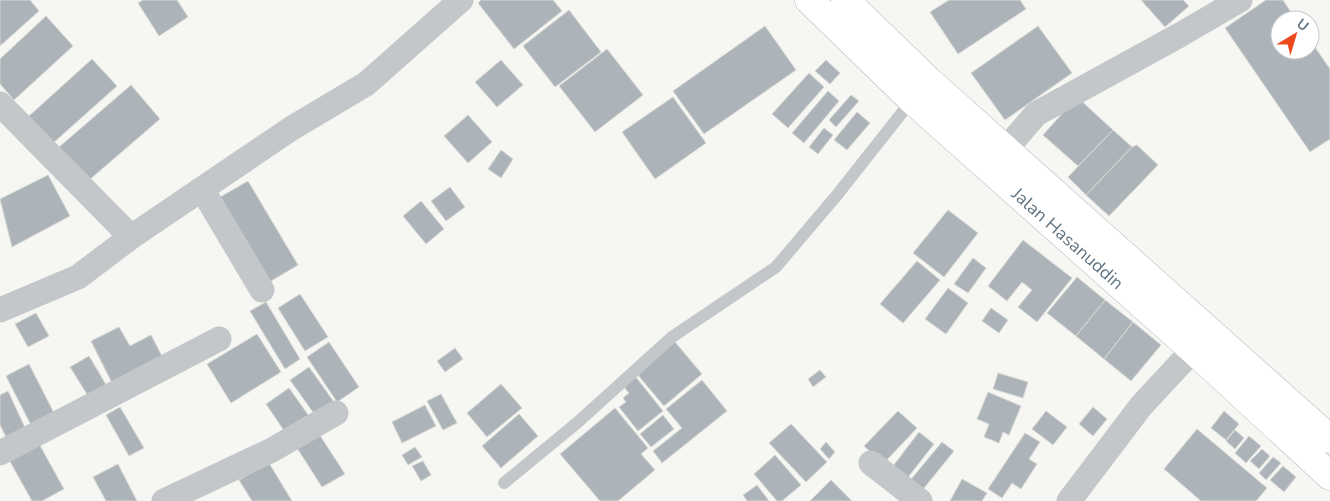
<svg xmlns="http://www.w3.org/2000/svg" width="1330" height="501" font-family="'Nunito Sans',sans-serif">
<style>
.building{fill:#acb4b9;stroke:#d7d7d4}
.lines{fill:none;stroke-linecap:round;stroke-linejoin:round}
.secondary-casing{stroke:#b5bbbf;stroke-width:29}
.lane{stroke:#c3c7ca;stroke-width:12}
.street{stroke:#c3c7ca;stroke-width:25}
.secondary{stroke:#fff;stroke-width:28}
.labels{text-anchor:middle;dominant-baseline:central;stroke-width:5;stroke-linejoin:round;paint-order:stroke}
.street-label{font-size:18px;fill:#637684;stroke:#fff}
</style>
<rect width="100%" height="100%" fill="#f6f6f2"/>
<path class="building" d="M0 0H30L39 11 0 46Z
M143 0H177L188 17 159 36 138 3Z
M481 0H553L562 11 514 49 478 3Z
M949 0H1020L1026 9 958 54 930 12Z
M1141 0H1183L1189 6 1165 27Z
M1266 0H1283L1296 20H1280V50H1310V40L1330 69V139L1310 152 1225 28Z
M569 10 601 52 555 87 523 46Z
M46 16 73 46 14 100 0 84V59Z
M765 26 796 70 704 134 673 91Z
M1038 26 1072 73 1005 120 971 73Z
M607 49 643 95 595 132 559 86Z
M92 59 117 86 52 144 28 117Z
M501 60 523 85 497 107 475 82Z
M826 60 840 73 830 84 815 71Z
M809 73 824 87 788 128 772 114Z
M131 85 160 119 88 181 58 148Z
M828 91 839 101 804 143 792 133Z
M851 95 859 101 836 127 829 120Z
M673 97 706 143 655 179 622 132Z
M1077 97 1113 130 1078 166 1043 135Z
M857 112 870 123 847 150 834 140Z
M468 115 492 142 468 163 444 136Z
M824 128 833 135 818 154 809 147Z
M1113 130 1132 147 1086 195 1068 177Z
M1137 145 1158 165 1109 216 1086 195 1132 147Z
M501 150 513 159 501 178 488 169Z
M48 175 70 216 12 247 0 199Z
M248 181 298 265 266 284 215 200Z
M450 187 465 207 446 221 431 201Z
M421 201 444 229 426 244 403 216Z
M948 210 978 233 944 277 913 253Z
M1023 240 1072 278 1037 322 1018 307 1032 290 1022 282 1007 301 988 286Z
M973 258 986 268 968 293 954 284Z
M917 261 940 280 903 323 880 304Z
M1077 277 1105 300 1076 336 1047 313Z
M948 288 968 303 946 334 925 319Z
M300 294 328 337 305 351 278 308Z
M1105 300 1133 322 1104 359 1076 336Z
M266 302 300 359 285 369 250 311Z
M991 308 1008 320 999 333 982 321Z
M36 313 49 336 28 347 15 324Z
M1133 322 1161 345 1131 381 1104 359Z
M119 327 130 346 151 335 163 358 112 383 91 341Z
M257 334 281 372 231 403 207 364Z
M329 342 359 387 337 402 307 357Z
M675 342 702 374 664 406 637 374Z
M455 348 463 359 445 372 437 361Z
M89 356 108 388 90 399 70 367Z
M29 364 55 415 32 427 6 376Z
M309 367 334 402 315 415 290 380Z
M820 370 826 377 813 387 808 379Z
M998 373 1028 382 1023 398 993 389Z
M635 376 663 411 638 431 619 407 626 402 623 398 629 393 623 386Z
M702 380 727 411 662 463 653 451 682 428 666 409Z
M501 384 522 408 487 437 467 413Z
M289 388 309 416 285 432 266 404Z
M8 391 27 432 8 441 0 425V395Z
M988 392 1021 406 1009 435 1003 432 999 443 984 437 989 424 977 419Z
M441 394 457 423 443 430 427 401Z
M425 405 436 426 402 443 392 422Z
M120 407 144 448 129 456 106 415Z
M1093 407 1107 419 1093 436 1079 424Z
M615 408 648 448 641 454 655 470 618 501H600L560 454Z
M898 411 917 428 883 464 864 446Z
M1046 411 1067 427 1053 445 1032 429Z
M1224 411 1239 424 1226 440 1211 428Z
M519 414 538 436 501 468 482 446Z
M663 415 674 429 651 447 640 434Z
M791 424 827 462 806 482 769 443Z
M1197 429 1267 488 1256 501H1201L1164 469Z
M1235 430 1244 438 1235 449 1226 441Z
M919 432 934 444 905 481 890 470Z
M1025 433 1040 442 1029 459 1037 464 1021 489 1012 483 1002 498 988 489Z
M319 434 345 474 322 487 297 448Z
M1249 436 1261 446 1246 463 1235 453Z
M38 442 64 489 42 501H32L8 458Z
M826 442 835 452 829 459 820 449Z
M942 442 954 451 920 493 908 483Z
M415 447 422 457 408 465 402 455Z
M1262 449 1270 456 1259 469 1250 461Z
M775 455 801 485 782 501H777L754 474Z
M1273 457 1281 463 1266 480 1259 473Z
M423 461 431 475 421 481 412 466Z
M269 463 292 501H252L239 480Z
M118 464 137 501H106L93 477Z
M1283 466 1296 477 1284 492 1270 480Z
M962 479 987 493 982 501H950Z
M831 480 852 501H810Z
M757 485 769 501H747L743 495Z"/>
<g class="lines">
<g class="secondary-casing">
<g id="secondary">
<path id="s1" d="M809 0 912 100 1193 350 1330 476"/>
<path d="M845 0 929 81 1330 439"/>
</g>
</g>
<path class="lane" d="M504 483 578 422 672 337 776 267 837 195 912 100"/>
<path class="street" d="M0 104 131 237
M993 164 1036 114 1178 36 1240 0
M202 189 262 290
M0 310 78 277 131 237 292 128 366 84 461 0
M0 453 219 339
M871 463 920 501
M164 501 272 450 336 413
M1069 501 1141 406 1193 350"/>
<use href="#secondary" class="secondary"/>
</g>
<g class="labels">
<g class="street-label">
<text stroke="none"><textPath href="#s1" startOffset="352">Jalan Hasanuddin</textPath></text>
</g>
</g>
<g transform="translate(1295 35) rotate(38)"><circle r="24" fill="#ffffff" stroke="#c1c8ce"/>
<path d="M0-4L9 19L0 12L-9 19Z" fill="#ec4a1c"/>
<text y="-8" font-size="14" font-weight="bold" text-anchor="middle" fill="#637684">U</text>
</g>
</svg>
